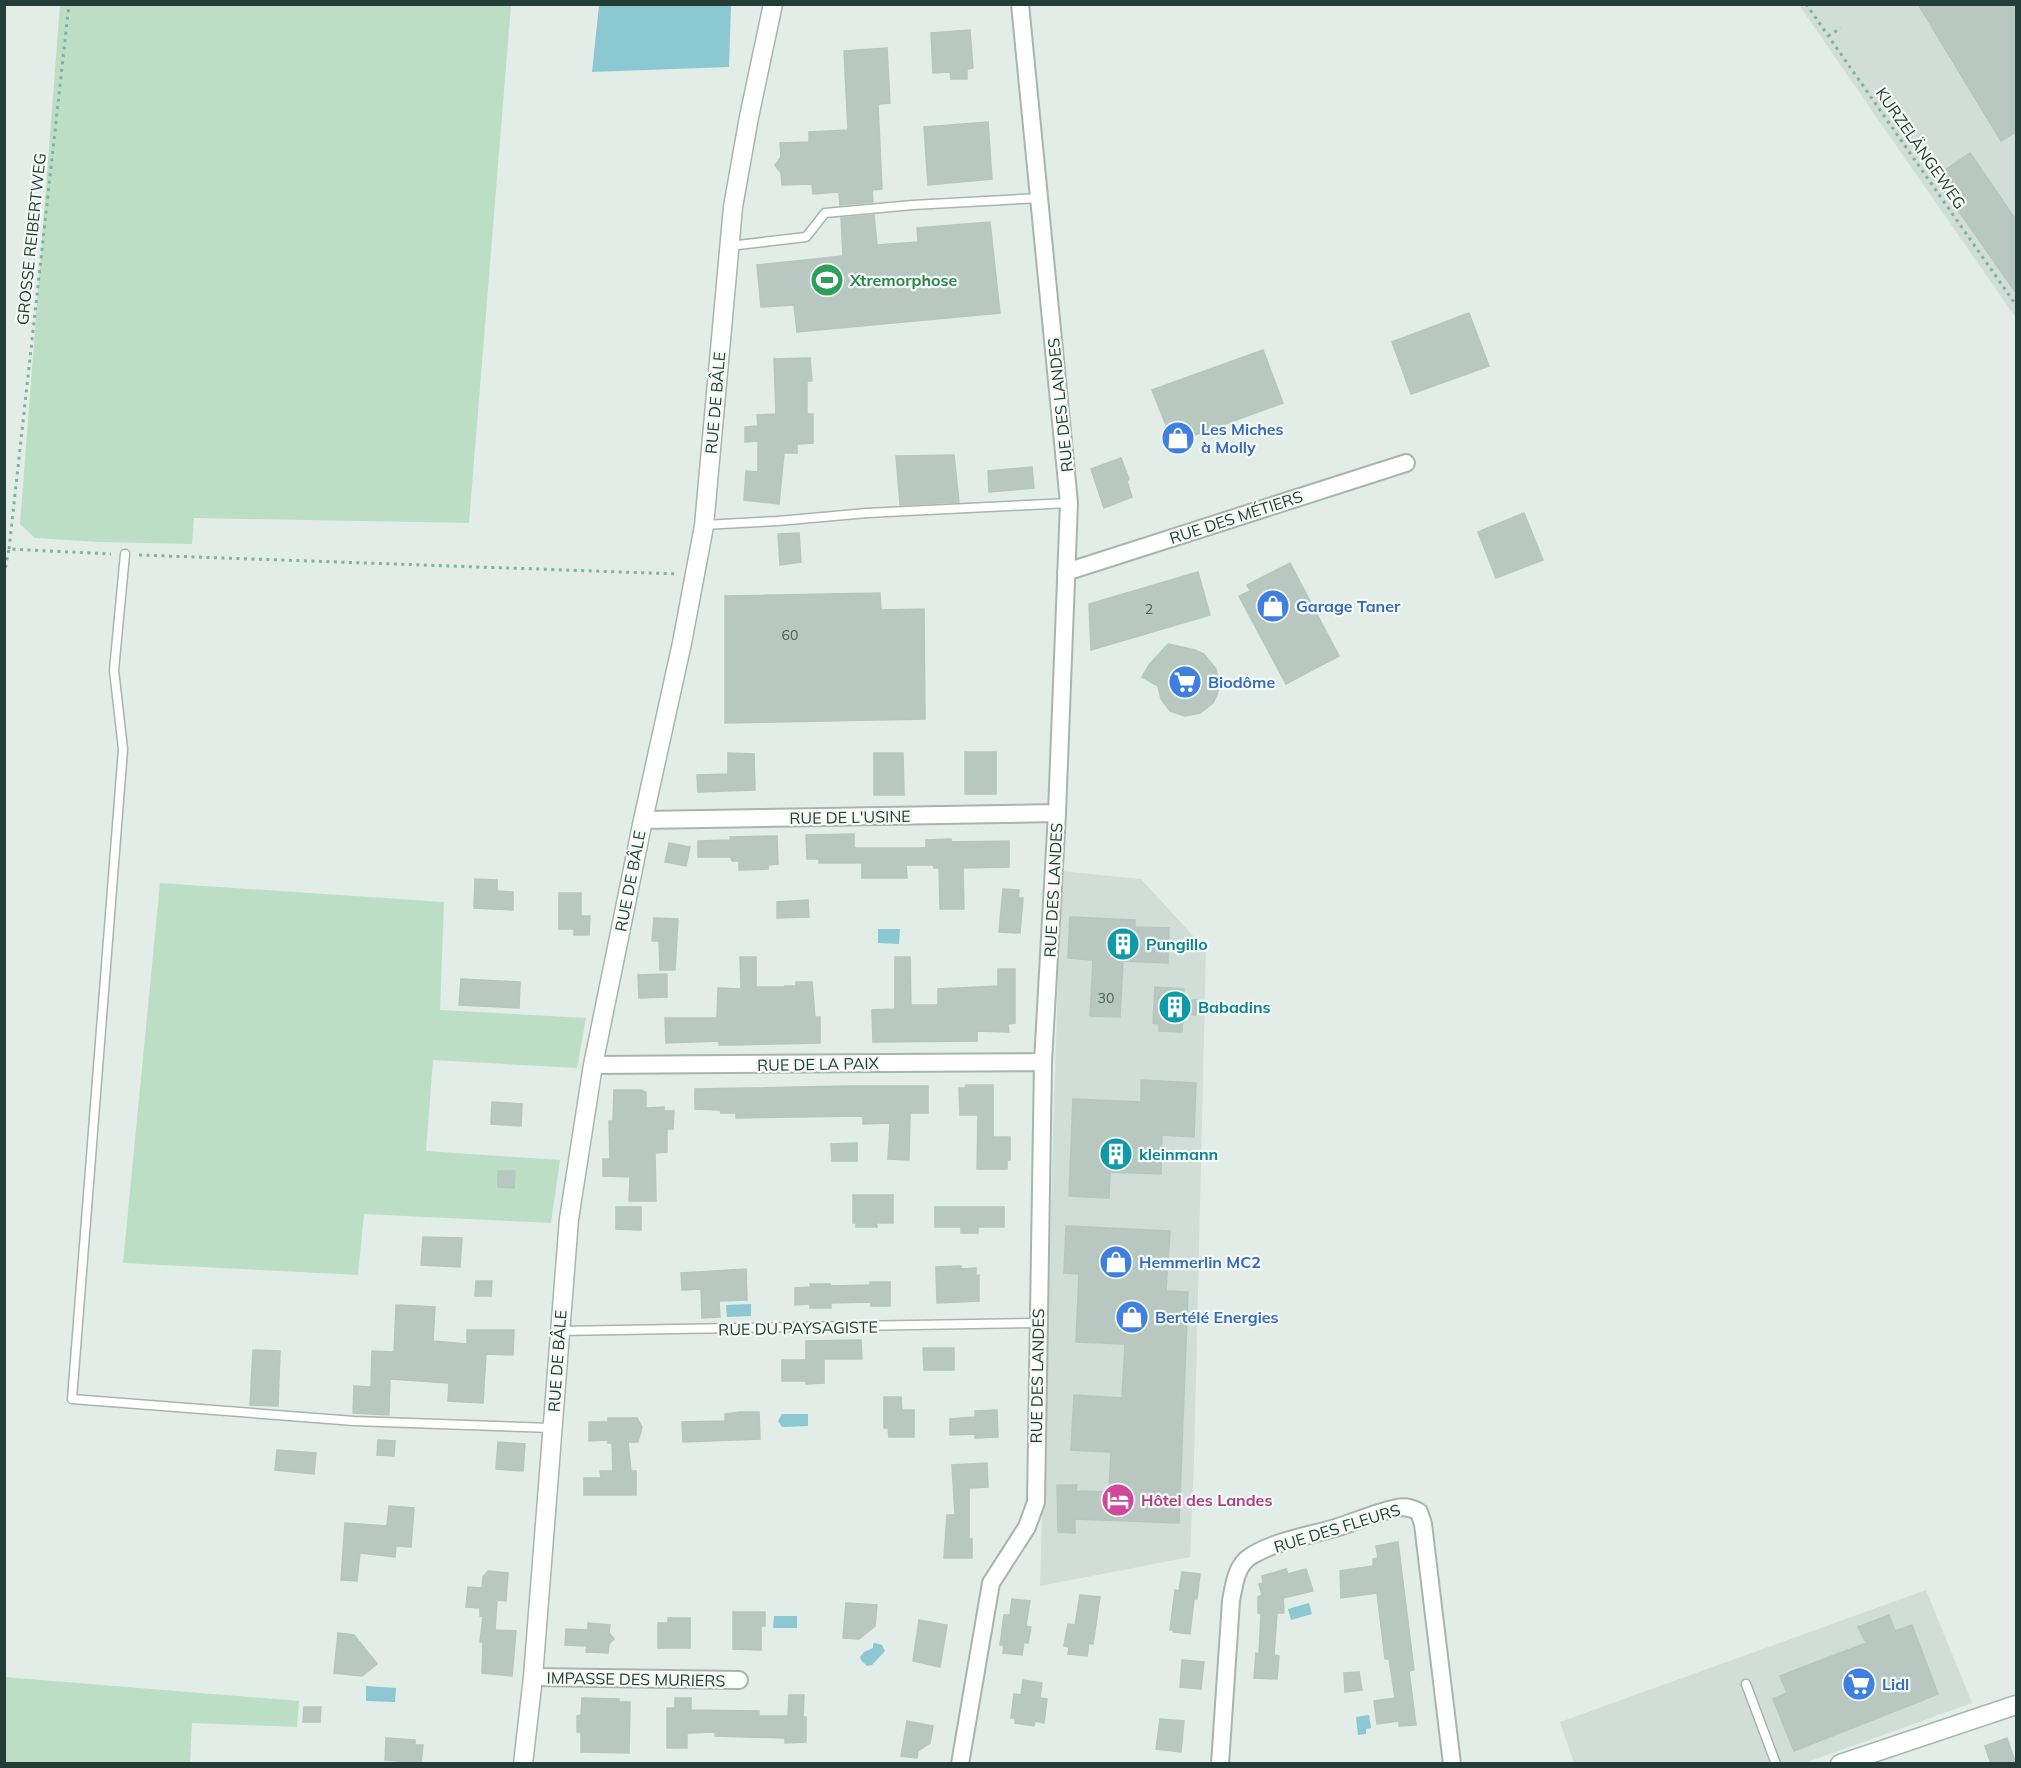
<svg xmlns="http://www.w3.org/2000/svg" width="2021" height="1768" font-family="Mulish,sans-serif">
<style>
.built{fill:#d1ddd7}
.green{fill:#bcdec5}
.water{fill:#8cc8d1}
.building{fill:#b8c8c1;stroke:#b5c6bf;stroke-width:1.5}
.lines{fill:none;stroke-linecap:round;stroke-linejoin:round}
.service-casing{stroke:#a6b5af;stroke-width:11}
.minor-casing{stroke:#a6b5af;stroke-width:20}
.tertiary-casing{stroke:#a6b5af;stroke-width:21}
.secondary-casing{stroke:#a1b8b0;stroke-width:21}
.path{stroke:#84b0a1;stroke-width:3;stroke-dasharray:3 4.5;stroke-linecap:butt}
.service{stroke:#fff;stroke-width:8}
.minor{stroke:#fff;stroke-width:16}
.tertiary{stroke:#fff;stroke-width:18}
.secondary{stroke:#fff;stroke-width:18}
.labels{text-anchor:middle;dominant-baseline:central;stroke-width:4.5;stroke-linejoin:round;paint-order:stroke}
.number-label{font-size:14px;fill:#486059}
.street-label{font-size:16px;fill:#233e36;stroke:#f4f9f6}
.leisure-label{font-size:16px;font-weight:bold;fill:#27864d;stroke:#f4f9f6;text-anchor:start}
.shop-label{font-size:16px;font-weight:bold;fill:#366cbe;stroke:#f4f9f6;text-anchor:start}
.culture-label{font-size:16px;font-weight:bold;fill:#0d838f;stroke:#f4f9f6;text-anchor:start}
.hotel-label{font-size:16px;font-weight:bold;fill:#b23c85;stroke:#f4f9f6;text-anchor:start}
</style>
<rect width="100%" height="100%" fill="#e3ede8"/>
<path class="built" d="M1799 5H2016V318L1886 131Z
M1061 871 1141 879 1206 950 1194 1463 1190 1557 1040 1586Z
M1926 1590 1972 1703 1802 1764 1574 1763 1560 1722Z"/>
<path class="green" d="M60 5H511L469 523 194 518 192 544 99 542 35 538 20 524Z
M160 883 444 902 440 1010 586 1018 577 1068 433 1060 426 1151 560 1160 551 1223 364 1214 358 1275 123 1263Z
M4 1677 299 1701 297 1727 192 1723 190 1763H5Z"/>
<path class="water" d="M599 5H731L729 67 592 72Z
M878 929H900L899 944 878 943Z
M751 1304V1316L727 1317 726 1305Z
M782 1414H808V1426L782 1427 778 1421Z
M1309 1603 1312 1614 1291 1620 1288 1609Z
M774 1616H797V1628H773Z
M875 1643 882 1645 885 1651 872 1665 867 1666 861 1660 860 1657 864 1652 873 1648V1644Z
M366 1686 396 1688 395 1702 366 1701Z
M1369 1715 1371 1728 1366 1729V1734L1358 1735 1356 1717Z"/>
<path class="building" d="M1918 4H2016V132L2001 141Z
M970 30 973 68 967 69V79H951L950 72 933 73 931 33Z
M887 48 890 103 878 104 882 189 872 190 873 202 840 205 839 192 813 194 812 184 782 185 781 173 775 165 781 157 780 143 809 142V132L848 130 844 51Z
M988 122 992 179 928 185 924 127Z
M1970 153 2016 220V293L1935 177Z
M874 215 877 245 918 242 917 228 990 222 1000 313 797 332 794 305 761 307 757 265 843 256 841 218Z
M1469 313 1489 366 1411 394 1392 342Z
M1263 350 1283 403 1173 443 1152 390Z
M810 358 812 381H807V414H813V443L797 444V453H784L779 504 744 500 746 471 758 472V441L745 442V427L758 426 757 415 776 414 774 359Z
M954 455 959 502 900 505 896 456Z
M1121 458 1129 479 1127 481 1132 497 1104 508 1091 469Z
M1032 467 1034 488 989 492 988 471Z
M1524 513 1543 560 1496 578 1478 532Z
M799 533 801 562 780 565 778 534Z
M1290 563 1339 656 1286 684 1239 596 1250 591 1247 585Z
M1198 572 1210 615 1091 650 1089 604Z
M880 593 881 610 924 609 925 719 725 723V596Z
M1168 644 1195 650 1204 654 1216 669 1219 686 1217 695 1213 703 1200 713 1185 716 1170 711 1161 699 1158 686 1142 677 1149 665Z
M965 752H996V794H965Z
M728 753 754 754 755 790 698 792 697 775 728 774Z
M874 753H903L904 795H874Z
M854 834V848H926V840L951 839V842L1009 841V867L963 868 964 909H940L939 868H934L933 865H906L907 878H862V863H819V859H807L806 835Z
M777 836 778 864 768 865V869L739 870V861H732L731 857H698V841L731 840 730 837Z
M669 843 690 847 686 866 665 862Z
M475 879 497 880V891L513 892V910L474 908Z
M1003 889 1019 890 1018 898H1023L1020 933 999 932Z
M559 893H581V916H590L589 935H574V929H559Z
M808 900 809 917 777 918V902Z
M1070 917 1135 920V927L1169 928 1168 963 1123 961 1120 1017 1090 1016 1093 960 1068 958Z
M654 918 678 919 675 970H660L659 941H652Z
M740 957H756V987H785V986H796V982H812L815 1017H820V1043L733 1045H719V1041L666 1043 665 1018H717L718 988 741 989Z
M895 957H910L911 1005H938V989L998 986V969H1015V1023L1008 1024 1009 1032 977 1031V1041L873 1042 872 1010 895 1009Z
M667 974V997L639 998 638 975Z
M461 979 520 982 519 1008 459 1005Z
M1155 987 1184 989 1183 1000H1197L1196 1015 1183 1014 1182 1032 1159 1031V1024L1153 1023Z
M1141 1080 1196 1083 1194 1137 1162 1135 1161 1174 1110 1172 1109 1198 1069 1196 1073 1099 1141 1102Z
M966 1085H993V1137H1010V1160H1007V1169H977L978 1115H960L959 1088H965Z
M849 1086H928V1113H910L909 1160 888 1159 890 1123 863 1124V1116L736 1118V1113H721L720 1110 695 1109V1089Z
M614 1090H642V1091L646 1092V1108L664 1107V1111H674L673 1129H667V1152L655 1153 656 1201H629L630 1177 603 1176V1159H610L609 1121H613Z
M492 1102 522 1104 521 1126 491 1124Z
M857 1143V1161H832L831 1144Z
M498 1171H515L514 1188 498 1187Z
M853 1195H893V1223H876L877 1227H856V1223H853Z
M616 1207H641V1230L616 1229Z
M935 1207H1004V1227H978V1233H961V1227H935Z
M1066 1226 1170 1231 1166 1291 1188 1292 1179 1523 1075 1519V1533L1058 1532 1057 1485H1077L1076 1491 1109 1492 1111 1452 1071 1450 1074 1395 1122 1398 1125 1344 1076 1342 1079 1274 1064 1273Z
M423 1237 462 1238 460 1267 421 1265Z
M961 1266V1269L976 1268V1276L979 1275V1301L937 1303 936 1267Z
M746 1269 747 1300 719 1301 720 1317 702 1318 701 1289 682 1290 681 1273Z
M476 1281H492L491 1296H475Z
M870 1282H890V1306H871V1302L831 1303V1308H810V1304L795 1305V1288L811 1287 810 1284H830V1286L870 1285Z
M396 1305 435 1307 433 1341 467 1344V1330H514L513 1355 486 1354 483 1403 448 1401 449 1383 390 1379 389 1415 353 1413 354 1386 371 1387 372 1351 394 1352Z
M861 1340 862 1359H824V1383L806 1384V1381H782V1360H806V1341Z
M923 1348H954V1370H924Z
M253 1350 280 1351 278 1406 250 1405Z
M884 1397H901L902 1410H914V1437H889L888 1428H884Z
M997 1410 998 1437 975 1438V1434L950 1435V1419L975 1417V1411Z
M740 1412H759L760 1439 683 1442 682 1422 725 1421V1414Z
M608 1418H637L642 1427 638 1442H628L631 1471H636V1495H584V1478H601L600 1471H613L612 1443H608V1440L589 1441V1422H608Z
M378 1440 395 1441 394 1456 377 1455Z
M498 1442 525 1444 523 1471 496 1469Z
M277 1450 316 1453 314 1474 275 1470Z
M987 1463 988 1487 969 1488V1539H972V1558H944L947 1515H955L952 1465Z
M389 1506 414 1508 411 1547 396 1546 395 1557 360 1553 357 1581 341 1580 345 1523 387 1526Z
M1398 1542 1414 1670 1409 1671 1416 1725 1399 1726V1721L1377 1724 1374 1701 1395 1698 1389 1659H1385L1377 1593 1341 1598 1340 1571 1373 1566V1559L1378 1558 1376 1546Z
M1286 1569 1288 1574 1306 1569 1313 1591 1283 1598 1284 1613H1277L1274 1655 1279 1656 1277 1679 1254 1678 1256 1653 1259 1654 1261 1613H1258V1597L1262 1595 1259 1584 1263 1583 1262 1576Z
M488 1571 508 1573 506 1601 497 1600 495 1630 516 1631 512 1676 482 1673 483 1642H480L483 1616H480V1608L466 1607 468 1587 482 1588 483 1577Z
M1182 1572 1200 1574 1197 1599H1194L1190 1634 1173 1632 1174 1630H1170L1175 1590 1179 1591Z
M1080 1595 1100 1597 1093 1644 1089 1643 1087 1656 1068 1654 1069 1647 1064 1646 1068 1624 1075 1625Z
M1012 1599 1030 1601 1026 1626 1031 1627 1028 1643 1024 1642 1022 1655 1003 1653 1004 1646 1000 1645 1004 1615H1010Z
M846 1603 877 1605 875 1626 859 1639 843 1638Z
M733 1612H765V1626H761V1650L733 1649Z
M1889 1615 1895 1631 1912 1625 1938 1694 1794 1751 1773 1699 1787 1693 1780 1676 1866 1643 1858 1627Z
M668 1618H690V1648H658V1623H668Z
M919 1620 947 1625 940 1667 913 1661Z
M588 1623 610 1625 609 1633 614 1639 609 1644 608 1653 586 1652 587 1646 565 1645 566 1629 588 1630Z
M338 1633 354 1635 377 1664 362 1676 334 1673Z
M1182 1660 1204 1662 1201 1689 1180 1687Z
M1359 1672 1362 1690 1345 1692 1344 1673Z
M1023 1680 1042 1683 1040 1698 1047 1699 1044 1723 1035 1721 1034 1726 1015 1723V1718H1011L1014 1694 1021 1695Z
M789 1695H804L803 1717H806V1742L785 1743V1738L715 1736V1732L687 1733V1748H667V1708H675V1698H691V1710L759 1711V1716H788Z
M582 1698 619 1699V1702H630L629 1753 581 1752V1732H577V1716L581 1715Z
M304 1707H321L320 1722H303Z
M1160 1719 1184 1721 1181 1752 1156 1749Z
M907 1721 933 1726 930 1743 918 1751 917 1758 901 1756Z
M386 1738 415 1740V1745H423L421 1763 385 1760Z
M2007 1738 2016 1764H1991L1985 1746Z"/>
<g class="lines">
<g class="service-casing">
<path id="service" d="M729 246 806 237 825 213 913 205 1040 198
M704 525 778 521 867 513 1069 503
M125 554 114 670 123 749 72 1399 354 1421 552 1428
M559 1331 1038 1323
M1746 1684 1776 1764"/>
</g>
<g class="minor-casing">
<path id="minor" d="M1066 572 1406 463
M643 820 1057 813
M593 1065 1043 1062
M533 1677 739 1680
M960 1764 991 1583 1027 1527 1036 1502 1043 1062 1057 813 1069 503 1020 4
M1220 1764 1231 1601C1234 1585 1236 1565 1251 1556 1275 1541 1308 1536 1335 1528 1355 1522 1376 1512 1397 1508 1406 1506 1412 1508 1419 1512L1423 1524 1452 1764"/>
</g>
<g class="tertiary-casing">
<path id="tertiary" d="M523 1764 533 1677 569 1219 593 1065 643 820 682 643 704 526 733 207 749 117 773 4"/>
</g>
<g class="secondary-casing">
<path id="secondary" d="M1840 1764 2016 1705"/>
</g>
<path class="path" d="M1806 4 2016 305
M1828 36 1841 28
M9 549 69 4
M139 555 678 574
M4 575 9 549 111 554"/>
<use href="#service" class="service"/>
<use href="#minor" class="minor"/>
<use href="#tertiary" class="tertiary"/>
<use href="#secondary" class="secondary"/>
</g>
<defs>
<g id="stadium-disc" transform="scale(1.725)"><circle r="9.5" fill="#2e9e5b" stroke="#f4f9f6"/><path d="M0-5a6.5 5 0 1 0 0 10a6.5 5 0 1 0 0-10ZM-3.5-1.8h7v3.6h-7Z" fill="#fff"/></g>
<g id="shop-disc" transform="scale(1.725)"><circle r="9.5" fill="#3f7fe0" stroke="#f4f9f6"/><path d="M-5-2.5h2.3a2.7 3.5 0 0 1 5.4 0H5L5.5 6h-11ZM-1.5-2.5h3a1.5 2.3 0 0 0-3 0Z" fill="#fff"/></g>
<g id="supermarket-disc" transform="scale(1.725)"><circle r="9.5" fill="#3f7fe0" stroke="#f4f9f6"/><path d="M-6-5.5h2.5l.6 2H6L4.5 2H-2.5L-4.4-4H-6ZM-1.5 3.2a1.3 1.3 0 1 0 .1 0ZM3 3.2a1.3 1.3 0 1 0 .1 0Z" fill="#fff"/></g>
<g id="building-disc" transform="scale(1.725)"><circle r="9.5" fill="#0f9aa8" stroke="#f4f9f6"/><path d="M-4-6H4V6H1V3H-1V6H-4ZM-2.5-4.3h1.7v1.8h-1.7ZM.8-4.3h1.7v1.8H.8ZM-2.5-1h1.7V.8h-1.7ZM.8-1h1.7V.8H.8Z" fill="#fff"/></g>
<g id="hotel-disc" transform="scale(1.725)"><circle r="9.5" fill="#d1479c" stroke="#f4f9f6"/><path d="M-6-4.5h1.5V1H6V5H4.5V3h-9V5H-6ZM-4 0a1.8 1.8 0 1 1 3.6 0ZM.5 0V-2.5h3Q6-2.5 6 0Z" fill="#fff"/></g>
</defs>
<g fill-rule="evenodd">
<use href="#stadium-disc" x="827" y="280"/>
<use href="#shop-disc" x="1178" y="438"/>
<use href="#shop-disc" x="1273" y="606"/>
<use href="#supermarket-disc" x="1185" y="682"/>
<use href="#building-disc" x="1123" y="944"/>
<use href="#building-disc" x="1175" y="1007"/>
<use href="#building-disc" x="1116" y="1154"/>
<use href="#shop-disc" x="1116" y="1262"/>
<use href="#shop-disc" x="1132" y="1317"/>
<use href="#hotel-disc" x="1118" y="1500"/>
<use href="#supermarket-disc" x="1859" y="1684"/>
</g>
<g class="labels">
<g class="number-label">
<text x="1149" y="609">2</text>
<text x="790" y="635">60</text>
<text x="1106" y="998">30</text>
</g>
<g class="street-label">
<text transform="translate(1921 148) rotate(55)">KURZELÄNGEWEG</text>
<text transform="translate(31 239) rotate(-84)">GROSSE REIBERTWEG</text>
<text transform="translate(715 403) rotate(-85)">RUE DE BÂLE</text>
<text transform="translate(1060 405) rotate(-96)">RUE DES LANDES</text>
<text transform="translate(1236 517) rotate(-18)">RUE DES MÉTIERS</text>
<text transform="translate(850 817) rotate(-1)">RUE DE L'USINE</text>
<text transform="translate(630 881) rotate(-79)">RUE DE BÂLE</text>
<text transform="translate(1053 890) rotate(-87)">RUE DES LANDES</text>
<text transform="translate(818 1064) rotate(-1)">RUE DE LA PAIX</text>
<text transform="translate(798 1328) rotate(-1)">RUE DU PAYSAGISTE</text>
<text transform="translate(557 1361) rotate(-86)">RUE DE BÂLE</text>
<text transform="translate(1037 1376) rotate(-89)">RUE DES LANDES</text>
<text transform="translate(1337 1528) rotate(-17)">RUE DES FLEURS</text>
<text transform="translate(636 1679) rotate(1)">IMPASSE DES MURIERS</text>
</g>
<g class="leisure-label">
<text x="850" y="280">Xtremorphose</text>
</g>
<g class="shop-label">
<text x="1201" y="429">Les Miches<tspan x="1201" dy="18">à Molly</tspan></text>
<text x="1296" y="606">Garage Taner</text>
<text x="1208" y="682">Biodôme</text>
<text x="1139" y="1262">Hemmerlin MC2</text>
<text x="1155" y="1317">Bertélé Energies</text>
<text x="1882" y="1684">Lidl</text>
</g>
<g class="culture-label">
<text x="1146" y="944">Pungillo</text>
<text x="1198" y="1007">Babadins</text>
<text x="1139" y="1154">kleinmann</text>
</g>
<g class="hotel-label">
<text x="1141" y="1500">Hôtel des Landes</text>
</g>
</g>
<rect width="2021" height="1768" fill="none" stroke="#233e36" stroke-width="12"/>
</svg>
